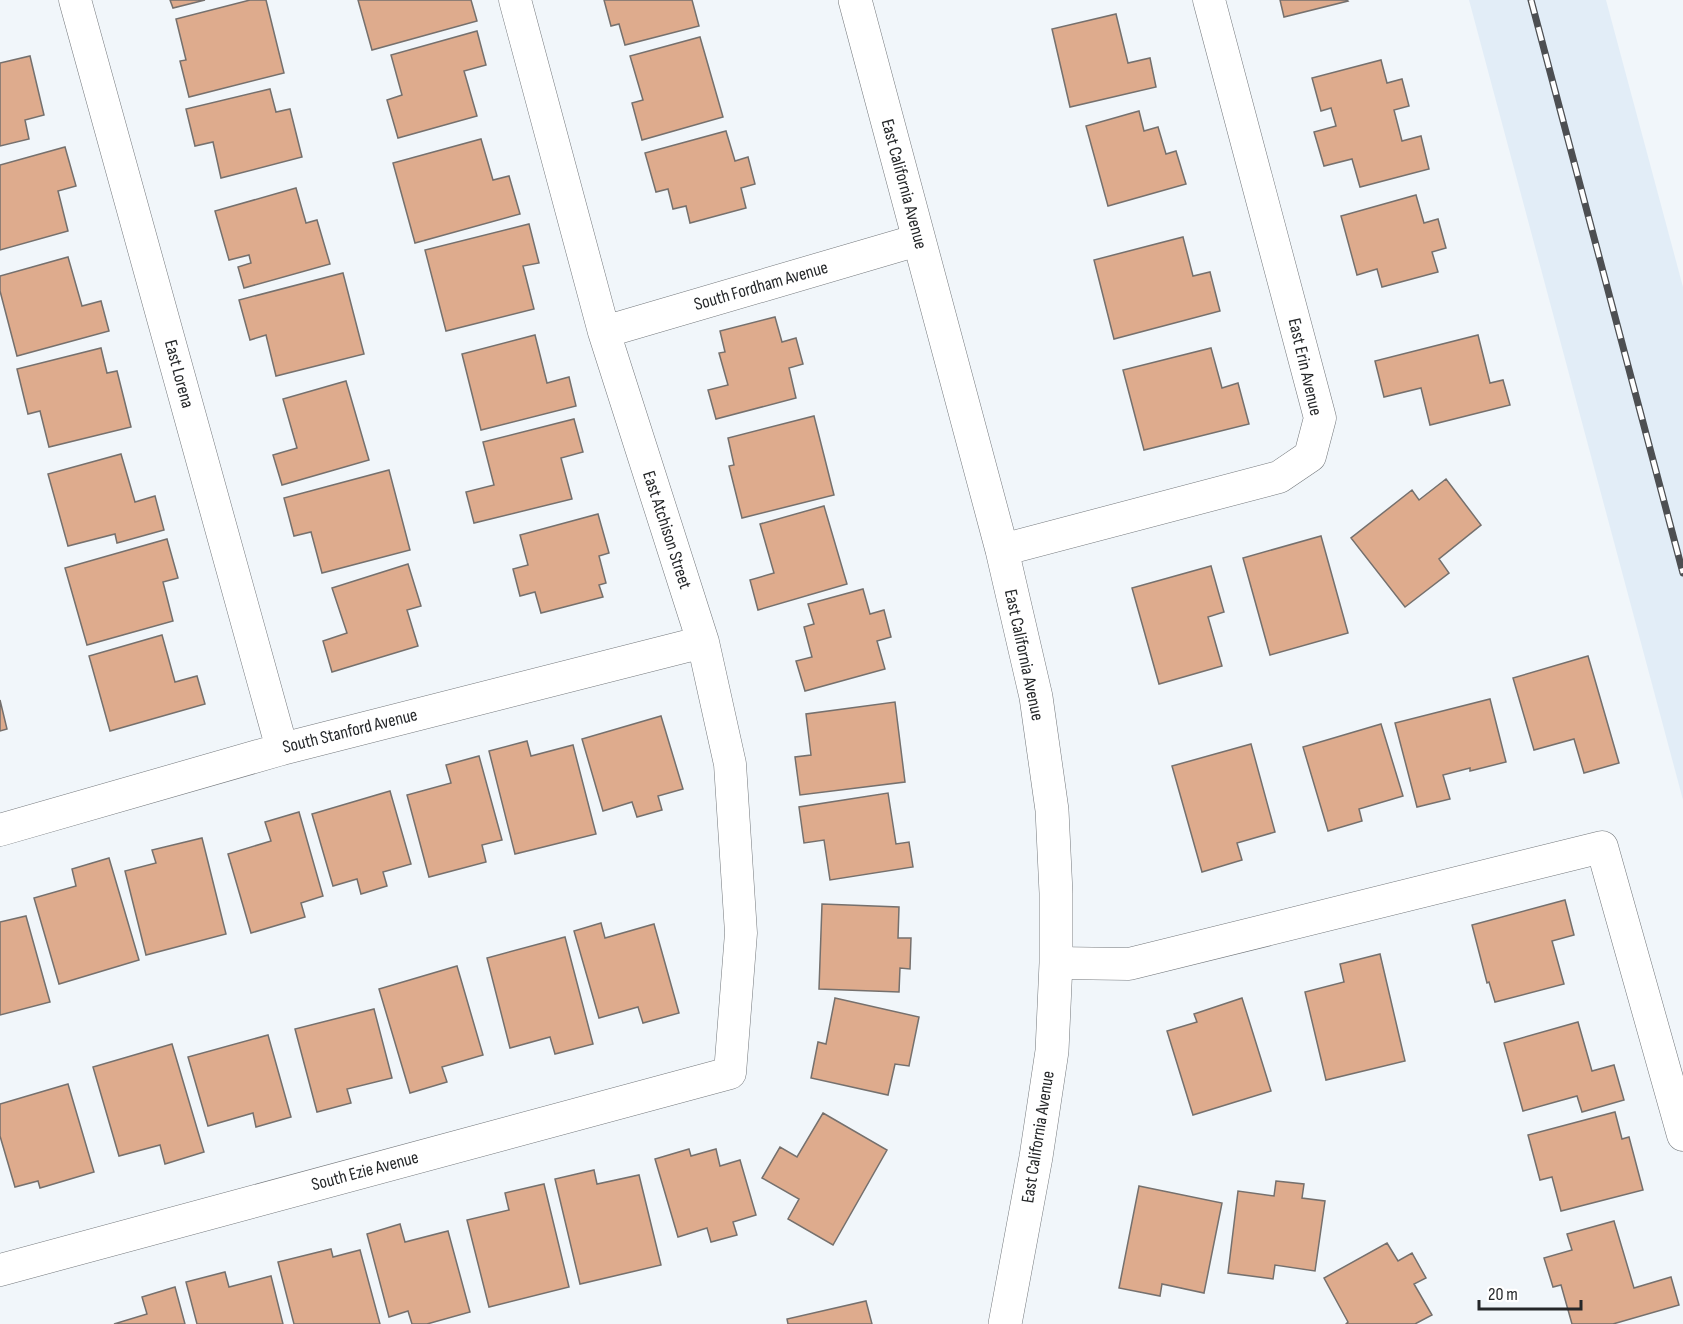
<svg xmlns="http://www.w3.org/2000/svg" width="1683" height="1324" font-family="'Sofia Sans Condensed',sans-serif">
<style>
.built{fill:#e2edf7}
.building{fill:#deab8d;stroke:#75706d;stroke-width:1.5}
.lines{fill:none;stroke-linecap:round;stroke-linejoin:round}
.minor-casing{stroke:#74787c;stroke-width:33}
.tertiary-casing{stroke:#74787c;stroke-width:34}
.minor{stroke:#fff;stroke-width:32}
.tertiary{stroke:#fff;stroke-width:33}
.rail-casing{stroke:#4d4f52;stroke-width:7}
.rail{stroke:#fff;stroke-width:4.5;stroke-dasharray:14;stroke-linecap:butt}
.labels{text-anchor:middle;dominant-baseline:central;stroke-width:4.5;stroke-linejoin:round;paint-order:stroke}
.street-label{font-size:18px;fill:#252729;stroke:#fff}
</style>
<rect width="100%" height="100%" fill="#f1f6fa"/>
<path class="built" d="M1469 0H1606L1683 287V800Z"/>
<path class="building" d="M170 0H205L173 8Z
M250 0H266L284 73 189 97 180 61 186 60 176 19Z
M358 0H471L477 21 372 50Z
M604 0H692L699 26 625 45 619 24 611 26Z
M1280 0H1347L1348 1 1284 17Z
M1116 14 1128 63 1150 58 1156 87 1070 107 1052 29Z
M477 31 486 65 464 71 477 116 398 138 387 100 402 95 391 55Z
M700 37 723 117 642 140 632 103 643 100 630 56Z
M30 56 44 115 25 120 29 139 0 146V63Z
M1381 60 1387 83 1402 79 1409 106 1394 110 1402 141 1421 136 1429 169 1360 187 1352 159 1324 166 1314 132 1336 126 1331 108 1321 111 1312 78Z
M270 89 276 112 290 109 302 157 221 178 213 142 195 146 186 109Z
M1139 111 1144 131 1158 127 1166 154 1176 151 1186 184 1108 206 1086 126Z
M726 131 735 161 748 157 755 184 741 188 746 208 690 223 686 206 673 209 668 189 656 192 645 153Z
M481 139 493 180 509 176 520 214 415 243 393 163Z
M65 147 76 186 58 191 68 231 0 250V165Z
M296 188 306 223 317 220 330 264 244 288 238 267 251 263 249 255 229 260 215 211Z
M1416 195 1424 223 1438 219 1446 248 1432 252 1438 272 1382 287 1377 269 1357 275 1341 216Z
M529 224 539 263 523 266 534 309 446 331 425 250Z
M1183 237 1193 276 1210 272 1220 311 1114 339 1094 260Z
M68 257 82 306 101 301 109 331 17 356 0 291V276Z
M343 273 364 354 276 376 266 335 250 340 239 300Z
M775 317 782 342 796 338 803 364 789 368 796 398 716 419 708 390 728 385 719 353 725 352 720 331Z
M535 335 547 383 569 377 576 406 481 430 462 354Z
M1478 335 1490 383 1503 380 1510 405 1430 425 1421 388 1384 397 1375 361Z
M101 348 107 373 117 371 131 427 49 447 40 411 28 414 17 369Z
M1211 348 1222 388 1238 383 1249 424 1144 450 1123 370Z
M346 381 369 460 282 485 273 455 297 448 283 399Z
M814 416 834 495 742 518 729 466 734 465 728 438Z
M574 419 583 452 561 458 572 499 474 523 466 492 494 485 483 442Z
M121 454 135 502 155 496 164 530 117 543 115 534 68 546 48 474Z
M389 470 410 550 322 573 311 532 294 536 284 498Z
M1446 479 1481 525 1439 559 1449 573 1405 607 1351 538 1412 490 1419 500Z
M824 506 847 584 758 610 750 580 774 573 760 524Z
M598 514 609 553 599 556 606 583 599 585 603 597 541 613 535 592 520 596 513 569 528 565 520 535Z
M1321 536 1348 633 1270 655 1243 558Z
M167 539 178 578 163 582 173 621 87 645 65 568Z
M408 564 421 606 407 610 418 646 332 672 323 641 347 633 332 588Z
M1211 566 1224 612 1208 617 1222 666 1159 684 1132 588Z
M863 589 870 614 884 610 891 637 877 641 885 669 805 691 796 661 812 657 804 627 814 624 808 604Z
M162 635 175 682 197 676 205 704 110 731 89 656Z
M1588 656 1619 763 1584 773 1574 739 1534 750 1513 678Z
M1490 699 1506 762 1470 771V768L1443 775 1450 799 1417 807 1395 723Z
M0 700 7 729 0 731Z
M895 702 905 782 800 795 795 757 811 755 806 714Z
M661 716 683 789 658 796 662 810 637 817 632 802 603 811 582 739Z
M1381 724 1403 796 1359 809 1362 821 1328 831 1303 747Z
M527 741 531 756 573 745 596 834 515 854 489 751Z
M1251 744 1275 832 1237 843 1242 860 1202 872 1172 766Z
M479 756 502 840 482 845 486 862 429 877 407 795 451 783 446 765Z
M390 791 411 864 383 872 387 886 361 894 357 879 333 886 312 814Z
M888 793 896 844 909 842 913 867 830 880 824 840 804 843 799 807Z
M299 812 323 896 301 903 305 917 251 933 228 854 271 841 265 822Z
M202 838 226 934 146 955 125 871 156 863 152 850Z
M109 858 139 960 59 984 34 898 76 886 72 869Z
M1565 900 1574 935 1552 941 1564 984 1495 1002 1489 982 1487 983 1472 925Z
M822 904 899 907 898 938H911L910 969 900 968 899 992 819 989Z
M26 916 50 1002 0 1015V922Z
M601 923 605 938 654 924 679 1013 643 1023 638 1007 599 1018 574 931Z
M565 937 593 1044 555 1054 550 1037 510 1048 487 958Z
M1380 954 1405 1061 1326 1080 1305 992 1344 982 1340 964Z
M457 966 483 1055 442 1067 447 1082 410 1093 379 989Z
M835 998 919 1017 909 1066 895 1064 888 1095 811 1078 818 1042 826 1044Z
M1242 998 1271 1091 1193 1115 1167 1031 1197 1022 1194 1014Z
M374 1009 392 1078 347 1089 351 1103 317 1112 295 1029Z
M1578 1022 1592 1071 1614 1065 1624 1100 1582 1112 1577 1096 1523 1111 1504 1043Z
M268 1035 291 1117 256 1127 253 1113 208 1126 188 1057Z
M172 1044 204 1152 165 1164 160 1145 119 1156 93 1067Z
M68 1084 94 1172 40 1188 38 1181 15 1187 0 1136V1104Z
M1615 1112 1622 1139 1629 1137 1643 1190 1561 1211 1552 1177 1540 1180 1528 1135Z
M823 1113 887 1150 833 1245 788 1219 799 1199 762 1178 780 1147 797 1157Z
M689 1149 691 1156 716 1149 720 1166 740 1160 756 1215 733 1222 737 1235 711 1242 707 1228 678 1237 655 1159Z
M594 1170 597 1184 639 1175 661 1265 580 1284 555 1179Z
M1276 1181 1304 1184 1302 1198 1325 1201 1315 1271 1275 1265 1273 1279 1228 1273 1238 1191 1274 1196Z
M544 1184 569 1287 489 1307 467 1220 509 1210 505 1193Z
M1139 1186 1222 1203 1204 1293 1162 1284 1160 1296 1119 1288Z
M1614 1221 1634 1288 1671 1277 1679 1305 1613 1324H1572L1561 1285 1553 1287 1544 1258 1572 1250 1567 1234Z
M400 1224 405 1242 448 1231 470 1312 427 1324H412L408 1311 389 1317 367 1234Z
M1387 1243 1398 1261 1412 1253 1426 1278 1414 1284 1432 1315 1415 1324H1346L1348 1322 1324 1278Z
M331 1249 333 1257 360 1250 380 1324H294L278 1262Z
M225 1272 229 1287 271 1276 283 1324H197L186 1282Z
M175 1287 185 1324H114L147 1314 142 1297Z
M866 1301 872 1324H788L787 1319Z"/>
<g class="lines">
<g class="minor-casing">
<path id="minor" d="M75 0 282 749
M604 332 918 240
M1002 550 1279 477 1310 456 1320 418 1209 0
M0 830 282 749 703 642
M1056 963 1129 964 1602 847 1683 1135
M0 1270 730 1073 741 933 730 764 703 642 604 332 515 0"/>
</g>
<g class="tertiary-casing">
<path id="tertiary" d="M855 0 1002 550 1036 697 1052 810 1056 893V963L1052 1051 1036 1157 1005 1324"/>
</g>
<use href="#minor" class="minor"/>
<use href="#tertiary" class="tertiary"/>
<g class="rail-casing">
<path id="rail" d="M1531 0 1683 573"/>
</g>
<use href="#rail" class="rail"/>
</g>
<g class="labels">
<g class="street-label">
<text transform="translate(904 184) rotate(75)">East California Avenue</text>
<text transform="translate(761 286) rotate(-16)">South Fordham Avenue</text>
<text transform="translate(1305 367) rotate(77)">East Erin Avenue</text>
<text transform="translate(179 374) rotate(75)">East Lorena</text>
<text transform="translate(667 530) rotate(72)">East Atchison Street</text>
<text transform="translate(1024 655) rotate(78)">East California Avenue</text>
<text transform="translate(350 731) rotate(-14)">South Stanford Avenue</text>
<text transform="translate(1038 1137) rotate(-81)">East California Avenue</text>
<text transform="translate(365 1171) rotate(-15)">South Ezie Avenue</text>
</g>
</g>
<path d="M1479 1300v9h102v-9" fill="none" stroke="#252729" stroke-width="3"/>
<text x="1488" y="1300" font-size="18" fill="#252729" stroke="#ffffff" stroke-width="4.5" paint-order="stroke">20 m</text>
</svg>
